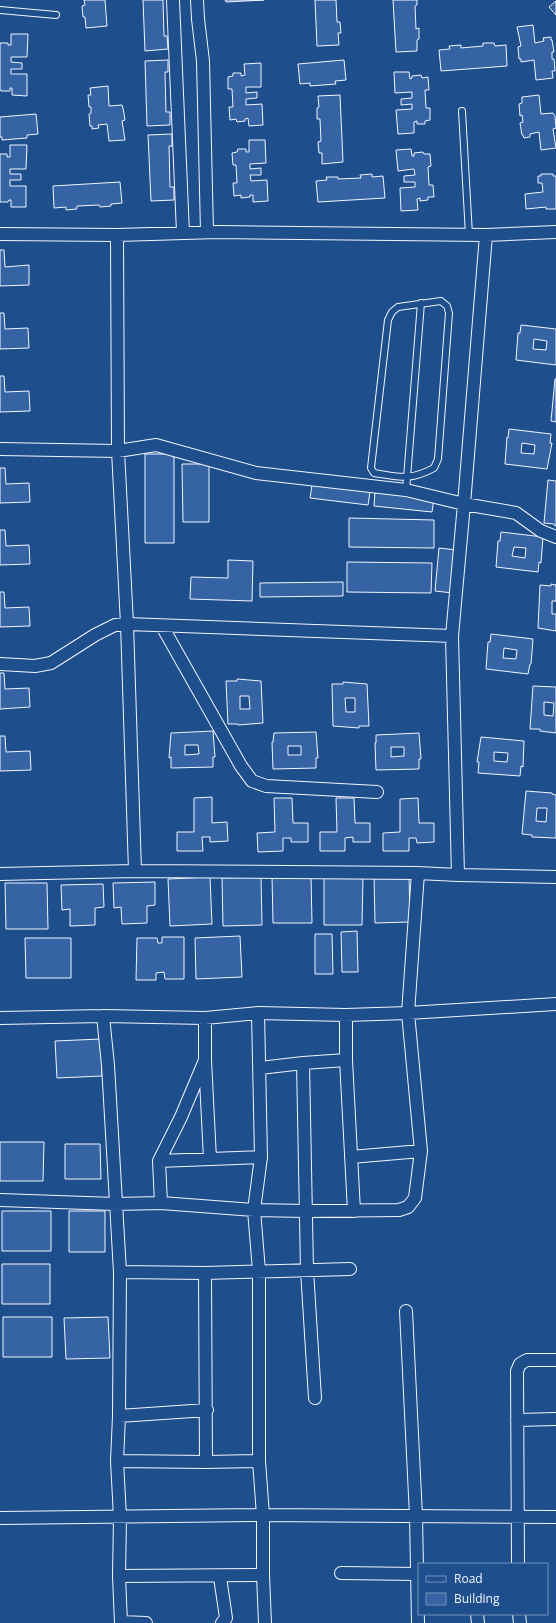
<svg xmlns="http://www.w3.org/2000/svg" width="556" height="1623" font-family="'Open Sans',sans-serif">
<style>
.building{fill:#3563a3;stroke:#f2f6ff;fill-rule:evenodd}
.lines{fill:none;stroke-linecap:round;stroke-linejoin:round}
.lane-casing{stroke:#f2f6ff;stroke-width:8}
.street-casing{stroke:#f2f6ff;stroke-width:14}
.lane{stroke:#1f4e8c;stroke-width:6}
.street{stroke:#1f4e8c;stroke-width:12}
</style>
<rect width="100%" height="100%" fill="#1f4e8c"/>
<path class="building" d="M84 0H105L107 26 86 28 85 17H83L82 6 85 5Z
M143 0H163L164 36H167L168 49 145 51Z
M225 0H264L226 2Z
M315 0H336L337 22H340L341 33H338L339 45 317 46Z
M393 0H417V5L415 6 416 29 419 28V39L417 40V51L396 52Z
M556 1V15L549 7Z
M533 25 535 43 544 41 543 38 551 37V40H552L554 52H552V59H554L555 71H552L553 78 536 80 534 60 521 62V59H519L518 47 521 46 517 27Z
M11 34H28L27 57H11V62L22 63V69H11V74H27V96L12 95V88H10V91H1L0 89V43H8V45H11Z
M483 43H494L495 46 506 45 507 66 441 71 439 50 450 49 449 46 461 45V48L483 46Z
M168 60V72H165L166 112H170V125L147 126 145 61Z
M344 60 346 80 335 81 336 84 310 86V83L300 84 298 64Z
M261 63V87H246V93L257 92V98L246 99V105L262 104 263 125 249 126 248 118 245 119V121L237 122 236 119 230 120 229 107H233L232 89H228V77L233 76V73H241V76L245 75 244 64Z
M394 72H409L410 79 412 78V76L421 75 422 78 428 77 429 90H425L426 108H430V120L425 121V124H417V121L414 122V133L398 134 396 110 412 109V104L401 105V99L412 98V92L395 93Z
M108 86 109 106 122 105 123 108 125 120 122 121 125 140 109 141 107 124 98 125 99 128 92 129V126H90L89 114 91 113V107H89L88 95H91L90 88Z
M340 95 343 162 322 164V153H319L318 142 321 141 320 119H317V108L319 107 318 96Z
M539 95 541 114 553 113 555 116 556 128 553 129 556 148 541 150 539 132 530 134V137L524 138 523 135H522L520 123 523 122 522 115 520 116 519 104 522 103V97Z
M36 114 38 134 27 135V138L2 140V137H0V117Z
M172 134V146H169L170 187H174V200L151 201 148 135Z
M249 140H265L266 163 250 164V169L261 168V175H250L251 181 267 180 268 201 253 202V195H250V197L241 198V195L234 196 233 183H237L236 165H233L232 153 237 152 238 149H246V152H249Z
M10 145H27L26 169H10V174H21V180H10V186H26V207H11V200H9L8 202H0V154H7V157H10Z
M411 149 412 156H414V153L423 152 424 154H430L431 166 428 167 429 185H433L434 197H428V200L420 201V198L417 199 418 210 401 211 400 188 415 187V182H404V176L415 175 414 169 398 171 396 150Z
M372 174V177L383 176 385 198 318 202 316 181 327 180 326 177H338V179L361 178 360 175Z
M541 174H553V176H556V209H546V207L526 209 525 194 543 192 542 183H538V176H541Z
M120 182 122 203 111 204V206L100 207 99 205 77 206V209L66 210V207L54 208 53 186Z
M0 250H4L5 267 29 265V285L0 286Z
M0 313H4L5 329 28 328 29 348 0 349Z
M521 325 556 329V365L516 360 518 333H520ZM534 339 547 341 546 350 533 349Z
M0 376H4L5 392 29 391 30 411 0 412Z
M555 379H556V422L551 421Z
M509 429 551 434 550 443H552L547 469 505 464 507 437 508 438ZM522 443 535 445 534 454 521 453Z
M145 454H174V543H145Z
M182 464H209V522H183Z
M0 468H5L6 484 29 483 30 502 0 503Z
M548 480 556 481V526L554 525V524L544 523Z
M312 485 370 492 368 505 310 498Z
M375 492 434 498 432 512 374 506Z
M349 518 434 520V548L349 547Z
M0 530H5L6 546 29 545 30 564 0 565Z
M501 532 543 537 541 563 539 562 538 572 496 567 498 541H500ZM514 547 526 548 525 558 512 556Z
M439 548 457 550 453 593 435 591Z
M228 560 253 561 252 601 190 599 191 577 228 578Z
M347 562 432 563 431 593 347 592Z
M343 582V596L260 597V583Z
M551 584 556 585V601H552V614H556V631L538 628 540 585 551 586Z
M0 592H4L5 608 29 607 30 626 0 627Z
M491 634 533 639 531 664H530L528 674 486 669 488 642H490ZM504 648 517 650 516 659 503 658Z
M0 673H4L5 689 29 688 30 707 0 709Z
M237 679 261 681 263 723 238 725V724H228L226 681H237ZM240 696H249L250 709H240Z
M343 682 367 684 369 726H359V728L333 726 332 684H343ZM345 698H355V712H346Z
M533 686 556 687V733L540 731V729H530ZM544 702 554 703 553 716 544 715Z
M213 731 215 757H213V767L171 768V757L169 758 171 733ZM185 745H198L199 754 185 755Z
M316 732 318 758H316V768L273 769 272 742H273L274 733ZM288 746H301V755H288Z
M419 733 421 759H419V769L376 770 375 743H376V735ZM391 747H404V756L391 757Z
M0 736H5L6 752 30 751 31 770 0 771Z
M481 737 524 741 523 767 521 766 520 776 478 773 479 762H477ZM494 752 508 753 507 762 494 761Z
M526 791 552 793V794L556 795V838L532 837V835L522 834ZM537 808H547L546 822 536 821Z
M212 797V823L227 822 228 841 210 842V837H202L203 851H177V832H194V798Z
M274 798H292L293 823H308V842H291V838H283V851L258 852 257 833 275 832Z
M336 798H354L355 823H370V842H353V837L345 838V851H320V832H337Z
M418 798 419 823H434V842L417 843 416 838H409V851H383V833L400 832V799Z
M409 875 410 922 375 923 374 876Z
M272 876H311L312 923H273Z
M210 877 212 924 170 926 168 879Z
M261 877 262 925 223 926 222 878Z
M324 878H363L362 925H324Z
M155 882V905L147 906V923L122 924 121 907 114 908 113 883Z
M5 883H47L48 929H6Z
M103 884 104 907 95 908V925L70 926V909L62 910 61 885Z
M357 931 358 972H342L341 932Z
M315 934H332L333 974H315Z
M240 936 242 977 196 979 195 938Z
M162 937H184V979H165L164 972 156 973V980H136L137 938H157L158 943H162Z
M25 938H71V978H26Z
M101 1039 102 1076 57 1078 55 1041Z
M0 1142H44L43 1181H0Z
M65 1144H100L101 1179H65Z
M2 1211H51V1251H2Z
M69 1211H105V1252H69Z
M2 1264H50V1304H2Z
M3 1317H52V1357H3Z
M108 1317 110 1358 66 1359 64 1318Z"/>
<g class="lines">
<g class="lane-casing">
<path id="lane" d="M0 10 56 15
M462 111 469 235
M441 301 447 306 449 313 438 459 434 468C409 481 401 477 374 473L371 468 372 459 388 320 392 312 398 307Z
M406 490 421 303"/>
</g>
<g class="street-casing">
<path id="street" d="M173 0 183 233
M197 0 198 19 203 61 207 232
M0 234 117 235 218 232 486 235 556 232
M117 235 118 451 127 624 135 871
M0 449 118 451 156 445 256 473 406 490 464 504 516 513 541 531 556 537
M162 626 241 766 252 781 266 786 377 792
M0 664 35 666 51 663 95 635 115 625 127 624 452 636
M0 874 135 871 418 873 458 875 556 877
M458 875 452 636 464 504 486 235
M258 1013 261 1157 254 1210 259 1271V1461L263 1515V1575L265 1623
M346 1015V1060L354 1211
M103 1016 108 1065 120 1272 119 1416 117 1461 120 1517 119 1576 121 1623
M0 1018 103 1016 205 1018 258 1013 346 1015 408 1013 556 1004
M205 1018V1060L210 1159
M303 1063 307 1270 315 1398
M260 1068 303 1063 346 1060
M351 1157 421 1151
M159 1161 261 1157
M0 1200 115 1204 161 1203 254 1210 306 1211 399 1210 408 1207 415 1198 421 1151 408 1013 418 873
M161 1203 159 1161 181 1117 205 1060
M120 1272 205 1273 350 1269
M205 1273 206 1462
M406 1311 416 1516 418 1623
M119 1416 207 1410
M517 1420 556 1419
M117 1461 206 1462 259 1461
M0 1518 263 1515 556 1517
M518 1564 517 1371 520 1364 527 1360H556
M341 1573 417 1574
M119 1576 263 1575
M220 1577 226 1618 222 1623
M477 1614 478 1623
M519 1614 520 1623
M121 1622 146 1623"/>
</g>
<use href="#lane" class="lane"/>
<use href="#street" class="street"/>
</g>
<rect x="418" y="1563" width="130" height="52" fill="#1f4e8c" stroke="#7391ba"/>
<rect x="426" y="1576" width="20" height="6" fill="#1f4e8c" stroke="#7391ba"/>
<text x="454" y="1583" font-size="12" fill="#f2f6ff">Road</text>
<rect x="426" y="1593" width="20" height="12" fill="#3563a3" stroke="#7391ba"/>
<text x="454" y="1603" font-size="12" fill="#f2f6ff">Building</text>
</svg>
